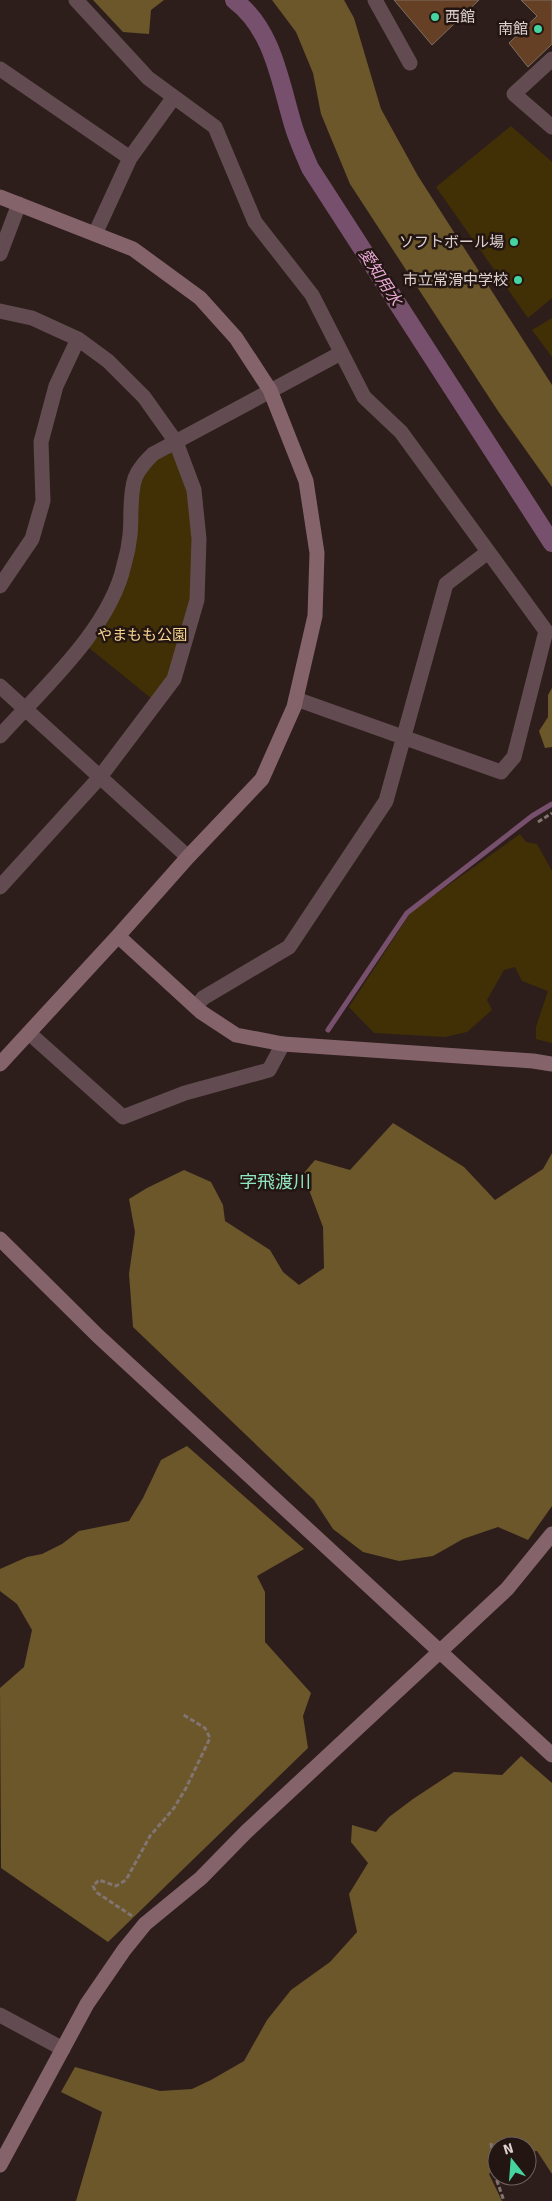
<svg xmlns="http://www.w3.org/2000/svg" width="552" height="2201" font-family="Signika,'Noto Sans JP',sans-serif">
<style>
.green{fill:#413005}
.forest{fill:#6c572b}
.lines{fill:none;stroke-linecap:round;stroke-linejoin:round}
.stream{stroke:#77506d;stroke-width:5}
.canal{stroke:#77506d;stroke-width:18}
.building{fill:#654024;stroke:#7d6e64}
.path{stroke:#817471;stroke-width:3;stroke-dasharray:5 2.5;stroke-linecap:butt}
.street{stroke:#624c51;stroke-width:15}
.secondary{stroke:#85636b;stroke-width:15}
.poi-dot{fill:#45d49f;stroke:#231512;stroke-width:2}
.labels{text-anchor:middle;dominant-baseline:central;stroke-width:5;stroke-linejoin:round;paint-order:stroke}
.poi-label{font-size:15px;fill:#ddd2d0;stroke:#231512;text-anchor:end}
.park-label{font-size:15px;fill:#f9d690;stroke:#231512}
.water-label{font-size:16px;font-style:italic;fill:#e9a8d7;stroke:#231512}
.quarter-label{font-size:18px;fill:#8fe5bf;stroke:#231512}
</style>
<rect width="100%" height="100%" fill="#2d1e1b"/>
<path class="green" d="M511 126 552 162V298L528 318 436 187Z
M552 318V357L532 330Z
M176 442 194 490 197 600 157 703 83 643 110 604 135 477Z
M520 834 526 842 537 844 552 871V1043L536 1039V1027L548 991 522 981 515 967 504 970 487 1000 492 1010 467 1032 445 1037 374 1033 349 1007 411 912Z"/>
<path class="forest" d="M93 0H164L151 10 149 34 123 32Z
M272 0H344L354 18 381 109 418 176 552 385V487L498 411 350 184 321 114 313 73 296 32Z
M552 688V747L545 748 539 731 548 717V695Z
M393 1123 464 1167 495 1200 543 1169 552 1153V1506L528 1540 498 1527 463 1539 433 1556 399 1561 363 1552 333 1529 314 1500 133 1327 129 1274 135 1232 129 1199 147 1188 184 1170 211 1182 223 1205 225 1221 270 1250 283 1272 299 1285 324 1268 323 1227 303 1174 315 1160 350 1170Z
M187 1446 304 1549 257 1576 265 1592V1642L311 1693 303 1716 308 1748 108 1942 1 1868 0 1688 24 1667 32 1630 17 1604 0 1591V1569L27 1557 42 1554 62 1544 79 1531 129 1521 143 1498 161 1460Z
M521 1756 552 1783V2174L537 2151 527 2152V2146H497V2164L489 2174 502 2201H76L102 2112 61 2092 75 2067 160 2091 192 2089 211 2080 244 2061 267 2020 291 1990 330 1962 357 1932 349 1894 368 1863 351 1842 352 1825 376 1832 389 1817 413 1799 454 1772 502 1775Z"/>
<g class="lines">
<path class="stream" d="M328 1030 407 913 532 816 552 804"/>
<path class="canal" d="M234 0C274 30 280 83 294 128 298 141 304 154 310 168L552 543"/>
</g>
<path class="building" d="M394 0H479L432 45Z
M521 0H552V44L528 67 509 43 537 16Z"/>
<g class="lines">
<path class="path" d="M538 822 552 813
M132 1916 96 1892 93 1886 99 1880 116 1886 126 1880 150 1836 174 1808 186 1788 210 1738 205 1728 182 1714
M491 2143 495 2175 504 2201"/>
<path class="street" d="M76 0 148 78 215 127 255 222 312 295 364 397 401 432 546 631 514 757 501 772 296 699
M375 0 410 63
M552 59 514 94 552 127
M0 69 130 158
M95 234 130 158 174 97
M0 254 19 204
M0 311 32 318 78 339 108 361 144 397 176 442 194 490 199 539 197 600 174 679 100 777 0 887
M0 586 32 539 43 501 41 442 56 386 78 339
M0 686 188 857
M0 736C43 688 110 629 124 565 127 555 129 545 130 535 132 516 129 496 135 478 139 468 146 461 153 454L341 353
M196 1007 203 998 289 947 386 801 446 584 488 552
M29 1033 123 1117 185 1093 269 1070 283 1044
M0 2015 63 2049"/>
<path class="secondary" d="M0 197 133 249 200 298 236 338 270 390 306 481 317 553 315 616 294 707 262 779 188 857 118 936 0 1064
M118 936 201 1012 236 1035 283 1044 533 1061 552 1064
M0 1239 98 1336 552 1755
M0 2165 87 2004 124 1950 145 1924 201 1878 246 1832 507 1589 552 1534"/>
</g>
<g class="poi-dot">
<circle cx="435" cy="17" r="5"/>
<circle cx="538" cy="29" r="5"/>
<circle cx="514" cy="242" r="5"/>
<circle cx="518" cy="280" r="5"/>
</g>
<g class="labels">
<g class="poi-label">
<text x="445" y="17" text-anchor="start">西館</text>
<text x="528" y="29">南館</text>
<text x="504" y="242">ソフトボール場</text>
<text x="508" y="280">市立常滑中学校</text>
</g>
<g class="park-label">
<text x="142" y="635">やまもも公園</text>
</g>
<g class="water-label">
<text transform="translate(380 277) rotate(57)">愛知用水</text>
</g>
<g class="quarter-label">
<text x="275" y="1182">字飛渡川</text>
</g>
</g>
<g transform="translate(512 2161) rotate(343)"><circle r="24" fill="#231512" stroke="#6d615e"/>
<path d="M0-4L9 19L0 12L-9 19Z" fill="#45d49f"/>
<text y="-8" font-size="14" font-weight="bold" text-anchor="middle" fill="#ddd2d0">N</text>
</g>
</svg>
